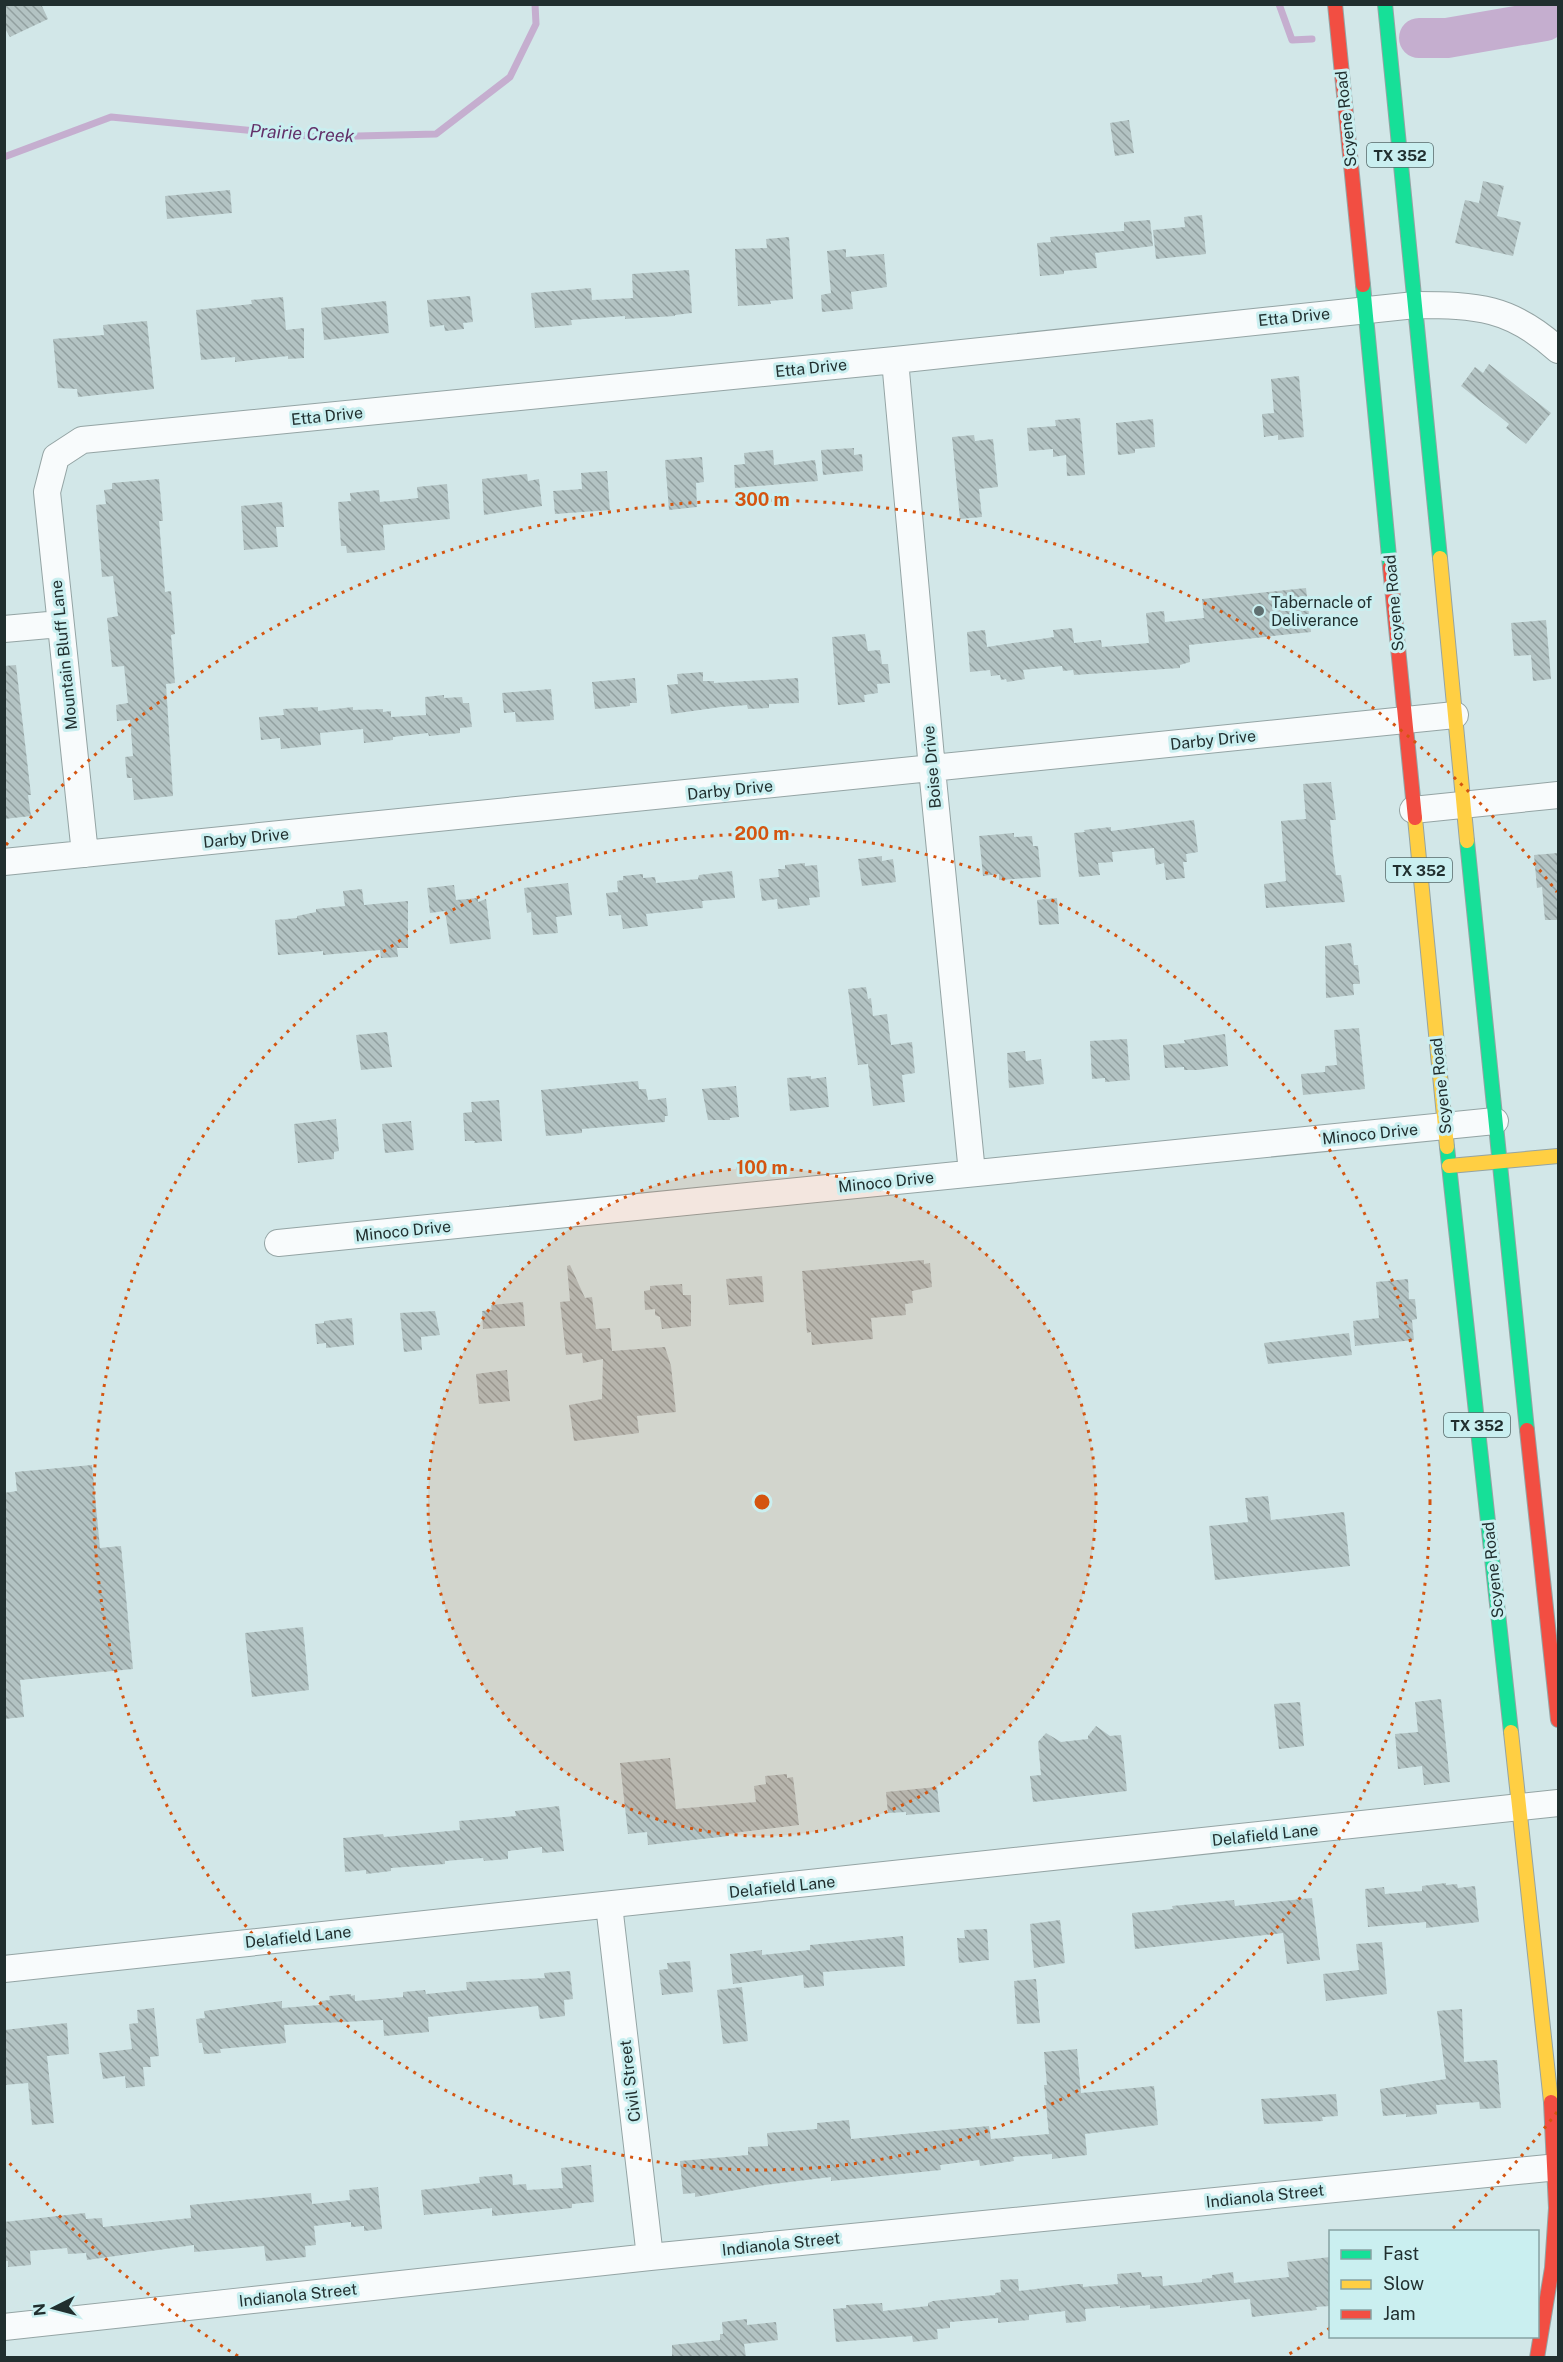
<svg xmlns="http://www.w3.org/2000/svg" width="1563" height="2362" font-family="'Public Sans',sans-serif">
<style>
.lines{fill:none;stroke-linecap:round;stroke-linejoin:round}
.stream{stroke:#c5aecf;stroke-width:7}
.river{stroke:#c5aecf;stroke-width:40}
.building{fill:url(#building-back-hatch)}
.street-casing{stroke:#94a4a4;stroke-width:28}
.fast-casing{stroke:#94a4a4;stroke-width:16}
.slow-casing{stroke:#94a4a4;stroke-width:16}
.jam-casing{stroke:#94a4a4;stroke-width:16}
.street{stroke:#f8fbfc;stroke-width:26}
.fast{stroke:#16e098;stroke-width:14}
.slow{stroke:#ffcf43;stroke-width:14}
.jam{stroke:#f24e42;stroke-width:14}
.ring{fill:none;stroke:#d45510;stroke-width:3;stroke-dasharray:3 6}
.poi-dot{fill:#5f6f70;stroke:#caeff0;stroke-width:2}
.labels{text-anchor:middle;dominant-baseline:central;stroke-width:6;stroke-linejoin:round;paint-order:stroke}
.shield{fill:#caeff0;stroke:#546969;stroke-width:1.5}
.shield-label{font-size:15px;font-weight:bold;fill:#212f2f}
.street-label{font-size:16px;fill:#212f2f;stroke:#caeff0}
.poi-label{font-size:16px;fill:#212f2f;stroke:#caeff0;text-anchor:start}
.water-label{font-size:18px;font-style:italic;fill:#623069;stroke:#caeff0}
.centre{fill:#d45510;stroke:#caeff0;stroke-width:3}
.ring-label{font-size:18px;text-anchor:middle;font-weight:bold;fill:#d45510;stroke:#caeff0;stroke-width:6;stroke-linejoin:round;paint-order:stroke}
</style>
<defs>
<pattern id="building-back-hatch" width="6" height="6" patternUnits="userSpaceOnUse" patternTransform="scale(1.5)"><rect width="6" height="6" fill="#b3c3c3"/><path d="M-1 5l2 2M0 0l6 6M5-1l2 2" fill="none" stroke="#919f9f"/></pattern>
</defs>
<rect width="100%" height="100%" fill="#d2e7e8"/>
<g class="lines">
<path class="stream" d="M1279 4 1292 40 1312 39
M4 157 111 117 319 137 436 134 510 77 536 24 535 4"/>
<path class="river" d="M1419 38H1447L1545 21 1558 4"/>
</g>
<path class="building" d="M4 4H41L48 19 10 37 4 27Z
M1129 120 1134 153 1115 156 1110 123Z
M1483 181 1504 186 1497 216 1521 222 1513 256 1455 243 1465 200 1479 203Z
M230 190 232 213 167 219 165 196Z
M1202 215 1206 254 1156 259 1153 230 1185 227 1184 217Z
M1150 220 1153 246 1095 253 1097 268 1064 271V274L1040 276 1037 243 1051 242 1050 237 1124 231V222Z
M789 237 793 299 770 301 771 304 738 306 735 249 767 248 766 239Z
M846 249V257L884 254 887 287 851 292 853 309 822 312 821 295 831 293 827 251Z
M689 270 692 313 675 315V316L625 319V316L571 320 572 325 535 328 531 293 591 288 592 300 633 298 632 274Z
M470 296 473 322 463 323 464 329 445 331 444 325 430 327 427 300Z
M283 297 286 330 304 328V358L288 359V356L235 362V357L201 360 196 310 252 304 251 300Z
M386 301 389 333 324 340 321 308Z
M147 321 154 389 78 397 77 389 58 388 53 339 104 335 103 325Z
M1489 364 1551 413 1526 444 1506 428 1509 424 1461 386 1475 367 1483 373Z
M1299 376 1304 437 1278 440V435L1264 437 1262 414 1274 413 1271 379Z
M1080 418 1085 475 1067 476 1066 455 1053 457V449L1029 451 1027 428 1056 426 1055 420Z
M1153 419 1155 447 1135 449V453L1118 455 1116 423Z
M974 435 975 441 993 439 998 487 979 489 982 517 960 519 952 437Z
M854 448V455L862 454 863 471 823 475 821 450Z
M773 450 774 465 815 460 818 481 735 488 734 465 745 464 744 453Z
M702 457 704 482 696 483 697 507 669 510 665 460Z
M607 471 610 510 555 514 553 491 582 489 581 473Z
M527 474 528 481 539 479 542 506 484 515 482 479Z
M159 479 163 521H159L165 592 171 591 175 634 171 635 175 683 166 684 173 796 134 800 132 778H127L125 757 133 756 130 720 117 721 116 705 128 703 124 666 112 667 107 618 118 616 113 576 102 577 96 505 106 504 104 490 112 489V483Z
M447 484 450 519 383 525 385 550 347 553 346 546H341L338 502 351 501 350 493 379 490 380 502 418 498 417 487Z
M282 502 284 527H276L278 547 244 550 241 506Z
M1306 588 1311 632 1189 645 1190 662 1180 665V668L1074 675 1073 670 1063 671 1062 666 1023 670 1025 679 1007 682 1006 679 1001 680 1000 675 991 676 990 670 970 672 967 632 985 630 987 647 1054 637 1053 630 1072 628 1074 643 1101 640 1102 647 1149 643 1146 613 1164 611 1165 622 1204 618 1202 599Z
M1546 620 1551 679 1533 681 1531 655 1514 656 1511 623Z
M865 634 868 651 880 650 882 664H888L890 683 877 684 878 693 864 695 865 702 838 705 832 637Z
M16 665 31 795H28L31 816 4 819V666Z
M703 672V681H714V683L798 678 799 703 769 704V708L748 709 747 705 721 707 671 714 667 685 678 684 677 674Z
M635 678 637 703H630V706L595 709 592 682Z
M551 689 554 720 516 722 515 712 504 713 502 693Z
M444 695V698L462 697 463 703H469L472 727 460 728V733L429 736 428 733 393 737V740L364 743 363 729 320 733 321 745 281 749 280 738 261 740 259 717 284 715 283 709 318 707V711L353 707V710L383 709V712L391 711V717L426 715 425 697Z
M1331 782 1336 820H1330L1333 854 1336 875H1341L1345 902 1266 908 1264 884 1286 881 1281 821 1306 819 1303 784Z
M1194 820 1198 852 1186 854 1187 862H1183L1185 878 1166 880 1164 863 1156 865 1154 848 1112 852 1113 862 1098 863 1100 875 1079 877 1074 833 1085 832 1084 830 1111 827V831Z
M1014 833V837L1032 836 1033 846H1038L1041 877 999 880V874L983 876 979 836Z
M1558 853V920H1545L1542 887 1537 888 1534 855Z
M882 856V861L893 859 896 882 862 886 858 859Z
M805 863V866L817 865 820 897 809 898 810 905 778 909 777 899 762 901 759 879 779 877 778 869H785V865Z
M732 871 735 898 702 901 703 908 646 914 648 926 623 929 621 915 609 916 606 893 618 892 617 881 623 880V876L643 874V878L655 877 656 883 698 879 699 875Z
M568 883 572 915 556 917 558 933 533 935 531 912 527 913 524 888Z
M454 885 456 900 478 898V902L486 899 491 939 450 944 445 911 430 913 427 888Z
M362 889 364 905 408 901V948H397L398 957 381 958 380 950 323 955V951L278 955 275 920 297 918V916L316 912V909L345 906 343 891Z
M1057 898 1059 924 1039 925 1037 900Z
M1351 943 1354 965H1358L1360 984H1353L1354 995 1326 998 1325 946Z
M866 987 868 999 871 998 873 1016 887 1014 891 1045 912 1042 915 1073 902 1075 905 1102 873 1106 868 1064 858 1065 848 989Z
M1359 1028 1365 1089 1303 1095 1301 1074 1325 1072V1066L1337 1065 1334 1030Z
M387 1032 392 1067 361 1070 356 1035Z
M1225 1034 1228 1066 1198 1070H1184V1067L1165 1068 1163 1045 1185 1043 1184 1040Z
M1127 1039 1130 1080 1105 1082V1078L1092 1079 1090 1041Z
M1025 1051 1026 1061 1041 1059 1044 1084 1009 1088 1007 1053Z
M811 1076V1079L826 1077 829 1107 790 1111 787 1078Z
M638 1081 639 1089H646L648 1100 666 1098 668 1116H665V1122L582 1129V1133L546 1136 541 1090Z
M736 1086 739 1117 730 1118V1120H708L702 1089Z
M499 1100 502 1141 474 1143 475 1141H465L463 1113 472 1112 471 1102Z
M336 1119 339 1151 334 1152V1159L298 1163 294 1124Z
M411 1121 414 1150 385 1153 382 1124Z
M924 1260V1264L930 1263 932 1287 912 1291 913 1303 905 1304 906 1315 871 1318 873 1339 812 1345 811 1332 807 1333 802 1271Z
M570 1265 585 1298 592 1297 596 1329 610 1328 612 1351 665 1347 671 1366 676 1412 637 1416 639 1433 574 1441 569 1405 602 1399 603 1359 583 1363 582 1353 566 1355 560 1302 570 1301 567 1266Z
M762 1276 764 1302 729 1305 726 1279Z
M1408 1279 1409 1299H1415L1417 1319 1412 1320 1414 1340 1355 1346 1353 1321 1379 1318 1376 1282Z
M682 1284 683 1295H691V1326L662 1329 660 1317 655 1315V1309L645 1310 644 1291 650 1290V1286Z
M523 1302 525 1326 483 1329 482 1311 492 1310 491 1305Z
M435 1311 440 1335 421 1337 422 1350 404 1352 400 1313Z
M352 1318 354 1345 326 1348V1343L317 1344 315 1324 324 1323V1321Z
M1349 1333 1352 1355 1268 1364 1264 1343Z
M507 1370 510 1401 479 1404 476 1374Z
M92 1465 100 1548 121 1546 133 1669 20 1680 24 1717 4 1719V1493L17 1491 15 1472Z
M1268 1496 1271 1520 1344 1512 1350 1566 1215 1580 1209 1526 1248 1522 1245 1498Z
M303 1627 309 1690 252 1697 245 1633Z
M1441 1699 1450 1782 1424 1785 1422 1766 1398 1769 1395 1734 1418 1732 1415 1702Z
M1300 1702 1304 1746 1279 1749 1274 1704Z
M1096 1726 1110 1736 1121 1735 1127 1791 1033 1802 1030 1776 1041 1775 1038 1742 1046 1733 1061 1742 1088 1739V1736Z
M670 1758 676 1809 756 1802 754 1786 766 1784 765 1776 787 1774V1778L793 1777 799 1825 741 1832 729 1834V1836L648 1845 647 1832 628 1834 620 1763Z
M937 1787 940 1812 906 1815V1812L888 1813 886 1792Z
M559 1806 564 1851 542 1853V1847L508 1851V1859L484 1861 483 1858 445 1861V1864L391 1868V1871L366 1874V1870L345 1872 343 1838 383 1834 384 1837 460 1830 459 1821 516 1816 515 1811Z
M1446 1883V1885L1457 1884 1458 1888 1475 1886 1479 1922 1426 1928V1922L1368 1927 1365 1889 1384 1887 1385 1894 1422 1891V1886Z
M1312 1898 1320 1960 1287 1964 1283 1933 1135 1949 1132 1913 1173 1909 1172 1906 1234 1900 1235 1906Z
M1060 1920 1065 1963 1034 1968 1030 1924Z
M987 1929 989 1960 959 1963 957 1938H965L964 1930Z
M903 1936 905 1966 823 1972 824 1986 804 1988 803 1975 733 1984 730 1954 762 1950V1955L810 1950V1945Z
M1382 1942 1387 1994 1326 2001 1323 1974 1359 1970 1356 1944Z
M690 1961 693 1992 662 1995 659 1970 668 1969 667 1963Z
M570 1971 573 1999 564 2000 565 2016 540 2019 538 2006 428 2017 429 2032 384 2036 383 2020 284 2025 286 2043 220 2049 221 2053 204 2054 202 2043H199L196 2019 205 2018 204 2011 282 2001V2008L320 2005V2001L330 2000 329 1996 351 1994V1996L355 1995V2001L403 1997V1992L425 1990 426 1994 467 1990 466 1982 545 1978 544 1973Z
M1036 1979 1040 2023 1017 2024 1014 1981Z
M742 1987 748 2041 723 2044 717 1990Z
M154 2008 159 2056 150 2057 151 2067H143L145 2086 126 2088 125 2076 103 2079 99 2053 132 2049 129 2024 138 2023 137 2010Z
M1462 2009 1464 2062 1497 2060 1501 2108 1480 2109 1479 2102 1436 2105 1437 2114 1406 2117V2114L1383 2116 1380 2089 1446 2079 1437 2011Z
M67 2023 69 2054 47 2056 54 2123 32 2125 28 2083 4 2085V2030Z
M1077 2049 1081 2093 1154 2086 1158 2125 1085 2134 1087 2155 1052 2159V2154L1013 2157 1014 2161 980 2166 979 2160 940 2165 941 2170 831 2181V2177L765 2185 695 2197V2193L683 2194 680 2161 748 2155V2147L768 2146 767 2133 817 2129V2123L849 2120 851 2139 989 2126 991 2139 1049 2134 1044 2085H1047L1044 2052Z
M1336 2094 1338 2116 1322 2117 1323 2121 1264 2124 1261 2099Z
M591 2165 594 2202 572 2204V2208L492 2216V2208L424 2215 421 2190 480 2183 479 2177 512 2174 513 2185 526 2184 527 2190 563 2188 561 2168Z
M378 2187 382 2229 364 2231V2226L351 2227V2222L314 2226 316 2245 305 2246 306 2257 266 2261 264 2246 194 2252V2245L87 2260 86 2253 68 2254 67 2248 30 2251 31 2265 8 2267V2261H4V2222L85 2213 86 2219 102 2218 103 2227 191 2218 190 2205 311 2193 312 2204 350 2200 349 2190Z
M1330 2257V2306L1316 2307 1317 2310 1252 2317 1250 2299 1150 2309V2305L1120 2308V2306L1085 2309 1086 2321 1066 2323 1065 2311 1029 2315V2320L998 2323V2318L950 2322V2328L937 2329 938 2339 913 2342 912 2336 836 2342 833 2309 846 2308V2305L882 2303 883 2311 928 2306V2303L933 2301 995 2295V2293L1001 2292 1000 2280 1018 2279 1019 2291 1077 2284H1083V2287L1118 2284 1117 2274 1141 2272 1142 2277 1162 2276 1163 2286 1202 2282V2279L1212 2278V2275L1233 2272 1234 2283 1289 2277 1287 2262Z
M747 2319V2325L776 2322 778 2340 744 2344 746 2357 672 2358V2345L720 2340V2334H723L722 2322Z"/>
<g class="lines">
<g class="street-casing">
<path id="street" d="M895 360 932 769 972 1173
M4 629 60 624
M1413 810 1558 795
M85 854 47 492 56 457 82 440 895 360 1415 305C1477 305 1511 307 1558 350
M4 862 1455 715
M278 1243 1495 1121
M609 1905 650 2257
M4 1969 1558 1803
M4 2327 650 2257 1558 2167"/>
</g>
<g class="fast-casing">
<path id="fast" d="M1385 4 1440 558
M1363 285 1390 567
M1467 841 1527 1430
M1447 1147 1511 1732"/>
</g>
<g class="slow-casing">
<path id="slow" d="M1440 558 1467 841
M1415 818 1447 1147
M1449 1166 1558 1156
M1511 1732 1551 2102"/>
</g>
<g class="jam-casing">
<path id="jam" d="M1335 4 1363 285
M1390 567 1415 818
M1527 1430 1558 1720
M1537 2358 1552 2268 1556 2208 1551 2102"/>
</g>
<use href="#street" class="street"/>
<use href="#fast" class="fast"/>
<use href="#slow" class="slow"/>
<use href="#jam" class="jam"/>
</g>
<circle cx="762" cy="1502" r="334" fill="#d45510" fill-opacity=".12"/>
<g class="ring">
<circle cx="762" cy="1502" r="334"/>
<circle cx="762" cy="1502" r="668"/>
<path d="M1557 2112A1002 1002 0 0 1 1452 2229M1330 2328A1002 1002 0 0 1 1286 2356M238 2356A1002 1002 0 0 1 6 2159M6 845A1002 1002 0 0 1 1557 892"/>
</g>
<circle class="poi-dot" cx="1259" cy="611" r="6"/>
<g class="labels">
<g class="shield">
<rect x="1367" y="143" width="66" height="24" rx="4.5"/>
<rect x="1386" y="858" width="66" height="24" rx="4.5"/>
<rect x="1444" y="1413" width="66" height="24" rx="4.5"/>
</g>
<g class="shield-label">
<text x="1400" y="155">TX 352</text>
<text x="1419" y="870">TX 352</text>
<text x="1477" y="1425">TX 352</text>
</g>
<g class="street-label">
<text transform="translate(1346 119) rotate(-96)">Scyene Road</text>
<text transform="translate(1294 317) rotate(-6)">Etta Drive</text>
<text transform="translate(811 368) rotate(-6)">Etta Drive</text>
<text transform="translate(327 416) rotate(-6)">Etta Drive</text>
<text transform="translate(1394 603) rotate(-95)">Scyene Road</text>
<text transform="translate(64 655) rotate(-96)">Mountain Bluff Lane</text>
<text transform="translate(1213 740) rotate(-6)">Darby Drive</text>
<text transform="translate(932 767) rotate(-95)">Boise Drive</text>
<text transform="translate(730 790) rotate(-6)">Darby Drive</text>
<text transform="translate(246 838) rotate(-6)">Darby Drive</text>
<text transform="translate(1441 1086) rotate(-96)">Scyene Road</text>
<text transform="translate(1370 1134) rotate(-6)">Minoco Drive</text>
<text transform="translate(886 1182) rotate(-6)">Minoco Drive</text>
<text transform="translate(403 1231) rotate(-6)">Minoco Drive</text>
<text transform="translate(1493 1570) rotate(-96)">Scyene Road</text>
<text transform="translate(1265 1835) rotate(-6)">Delafield Lane</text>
<text transform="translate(782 1887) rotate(-6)">Delafield Lane</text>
<text transform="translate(298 1937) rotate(-6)">Delafield Lane</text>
<text transform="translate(630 2081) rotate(-97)">Civil Street</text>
<text transform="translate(1265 2196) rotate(-6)">Indianola Street</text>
<text transform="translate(781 2244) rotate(-6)">Indianola Street</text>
<text transform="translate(298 2295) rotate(-6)">Indianola Street</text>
</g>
<g class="poi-label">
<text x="1271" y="602">Tabernacle of<tspan x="1271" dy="18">Deliverance</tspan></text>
</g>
<g class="water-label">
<text transform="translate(302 133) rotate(3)">Prairie Creek</text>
</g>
</g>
<circle cx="762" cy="1502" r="9" class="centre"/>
<g class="ring-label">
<text x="762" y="506">300 m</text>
<text x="762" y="840">200 m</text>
<text x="762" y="1174">100 m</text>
</g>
<rect width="1563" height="2362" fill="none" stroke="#212f2f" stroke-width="12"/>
<rect x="1329" y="2230" width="210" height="108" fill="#caeff0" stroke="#86a2a3" stroke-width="1.5"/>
<rect x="1341" y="2250" width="30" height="9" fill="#16e098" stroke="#86a2a3" stroke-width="1.5"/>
<text x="1383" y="2260" font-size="18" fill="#212f2f">Fast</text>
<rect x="1341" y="2280" width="30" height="9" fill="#ffcf43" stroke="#86a2a3" stroke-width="1.5"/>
<text x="1383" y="2290" font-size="18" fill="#212f2f">Slow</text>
<rect x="1341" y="2310" width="30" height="9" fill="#f24e42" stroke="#86a2a3" stroke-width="1.5"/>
<text x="1383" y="2320" font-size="18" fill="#212f2f">Jam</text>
<g transform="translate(54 2308) rotate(264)" stroke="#caeff0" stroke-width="4.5" paint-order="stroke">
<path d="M0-4.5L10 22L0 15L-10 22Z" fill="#212f2f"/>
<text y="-9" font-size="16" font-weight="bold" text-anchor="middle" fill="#212f2f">N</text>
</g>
</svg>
